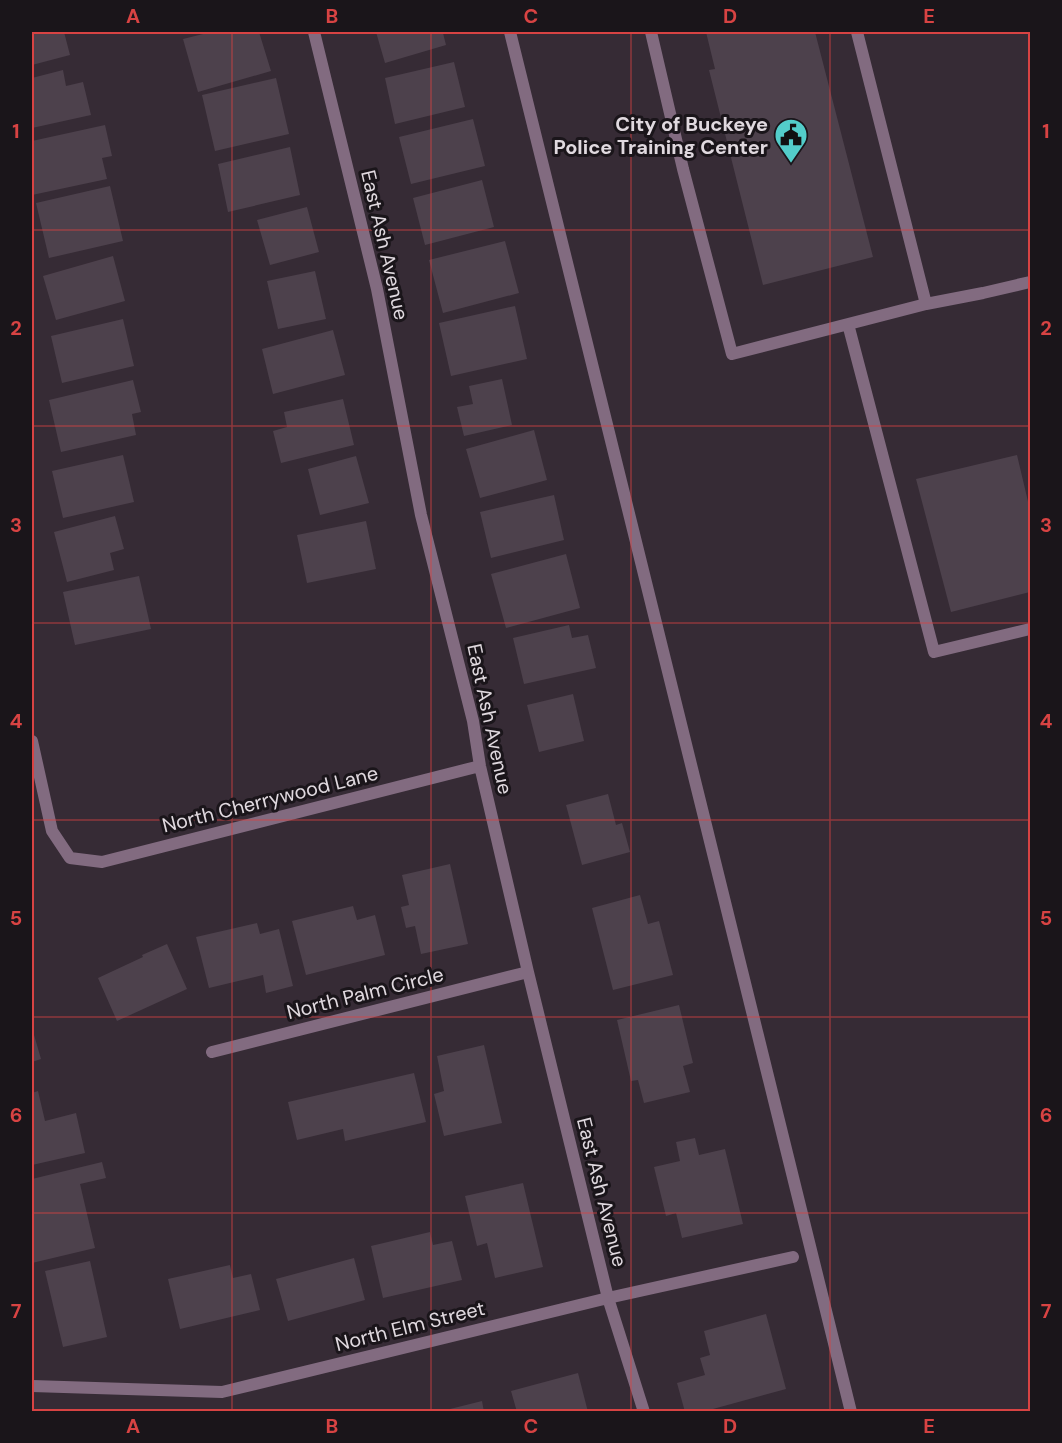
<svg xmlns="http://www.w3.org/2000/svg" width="1062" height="1443" font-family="'DM Sans',sans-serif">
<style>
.building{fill:#4d414c}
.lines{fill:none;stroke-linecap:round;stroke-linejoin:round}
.lane{stroke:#826b80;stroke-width:12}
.street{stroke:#826b80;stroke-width:12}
.grid{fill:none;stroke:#d84343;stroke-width:1.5;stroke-opacity:0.55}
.labels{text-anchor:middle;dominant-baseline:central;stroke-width:6;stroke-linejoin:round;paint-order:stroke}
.poi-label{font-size:20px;font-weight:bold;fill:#e0d9df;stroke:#1a151a;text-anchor:end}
.street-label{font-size:20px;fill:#e0d9df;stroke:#1a151a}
.neatline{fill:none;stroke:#d84343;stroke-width:2}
.grid-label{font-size:20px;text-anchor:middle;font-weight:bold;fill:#d84343}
</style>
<rect width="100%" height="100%" fill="#362b35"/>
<path class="building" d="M32 32H64L70 55 32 65Z
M211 32H259L271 71 198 92 183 39Z
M376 32H447L443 33 446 45 385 63Z
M706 32H815L873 257 763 285 709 70 715 69Z
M454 62 465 107 395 124 385 78Z
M63 70 66 86 83 82 91 115 32 128V78Z
M276 78 289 134 215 151 202 95Z
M473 119 485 166 411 184 399 137Z
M105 125 112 156 102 158 107 179 32 195V141Z
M290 147 300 195 228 212 218 164Z
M482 180 494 227 425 245 413 198Z
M110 186 123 241 49 258 36 203Z
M307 207 319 252 270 265 257 220Z
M505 241 519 293 443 313 429 260Z
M113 256 125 301 56 320 43 276Z
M315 271 326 319 278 329 267 281Z
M515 306 527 359 451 376 439 323Z
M123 319 134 366 62 383 51 336Z
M333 330 345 375 273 394 262 349Z
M502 379 512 425 464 436 457 407 473 404 469 386Z
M133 380 141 412 132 414 136 435 61 452 49 400Z
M343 399 354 445 281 463 273 431 287 427 284 412Z
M534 430 547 480 480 498 466 449Z
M123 455 134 502 63 518 52 471Z
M1017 455 1030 510V592L951 612 916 479Z
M356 456 369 503 320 515 308 469Z
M554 495 564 540 491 558 480 512Z
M115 516 124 549 110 553 114 570 67 582 54 532Z
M366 521 376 569 307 583 297 535Z
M566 554 580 608 506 628 491 574Z
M139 576 151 629 75 645 63 592Z
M569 625 572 638 588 635 596 668 524 684 513 638Z
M573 694 584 741 539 752 527 705Z
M608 794 616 825 622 823 630 852 582 865 566 805Z
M450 864 468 944 421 954 415 926 406 928 401 907 409 905 402 875Z
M640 895 648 924 659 921 673 975 613 990 592 908Z
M353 906 357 920 375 915 385 955 306 975 292 921Z
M257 923 260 934 279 929 293 986 266 993 263 975 209 988 196 937Z
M167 944 187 989 117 1021 98 978 143 957 142 955Z
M679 1005 693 1063 683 1066 690 1092 644 1103 638 1080 631 1081 617 1020Z
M32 1028 41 1059 32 1062Z
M484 1045 502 1123 444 1136 434 1094 444 1091 437 1056Z
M414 1073 426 1122 345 1141 343 1129 297 1140 288 1102Z
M38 1091 45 1121 76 1113 85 1153 32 1165V1093Z
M695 1138 699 1155 725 1149 743 1224 682 1238 676 1213 666 1216 654 1167 680 1161 676 1142Z
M102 1162 106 1178 80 1184 95 1248 32 1263V1179Z
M523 1183 543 1267 495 1278 487 1243 477 1246 465 1196Z
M430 1232 433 1245 452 1241 462 1280 383 1298 371 1246Z
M354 1258 365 1300 288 1321 276 1279Z
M90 1261 107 1337 63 1347 45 1271Z
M230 1265 233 1278 251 1274 260 1310 180 1329 168 1279Z
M766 1314 786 1389 702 1412H685L677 1383 705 1375 700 1358 710 1355 704 1331Z
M578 1373 588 1412H517L511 1391Z
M482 1401 484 1412H442V1411Z"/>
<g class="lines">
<path class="lane" d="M510 32 851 1412
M651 32 683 169 732 354 926 304 983 293 1030 282
M857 32 926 304
M848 324 934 652 1030 629"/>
<path class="street" d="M314 32 377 289 421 515 473 721 480 766 528 972 608 1298 644 1412
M32 741 52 831 70 858 102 862 480 766
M212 1052 528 972
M32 1386 222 1392 608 1298 793 1257"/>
</g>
<path class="grid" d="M232 32V1412M431 32V1412M631 32V1412M830 32V1412M32 230H1030M32 426H1030M32 623H1030M32 820H1030M32 1017H1030M32 1213H1030"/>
<defs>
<g id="civic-pin" transform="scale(1.725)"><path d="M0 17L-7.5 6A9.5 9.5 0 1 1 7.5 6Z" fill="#53cdca" stroke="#1a151a"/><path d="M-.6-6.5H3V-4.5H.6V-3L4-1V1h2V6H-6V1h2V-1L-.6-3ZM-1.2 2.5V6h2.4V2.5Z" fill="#111"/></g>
</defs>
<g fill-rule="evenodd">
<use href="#civic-pin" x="791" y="135"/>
</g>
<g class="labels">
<g class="poi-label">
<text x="768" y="124">City of Buckeye<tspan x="768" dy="23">Police Training Center</tspan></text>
</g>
<g class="street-label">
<text transform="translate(385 245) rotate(77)">East Ash Avenue</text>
<text transform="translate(490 719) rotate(78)">East Ash Avenue</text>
<text transform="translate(270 799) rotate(-14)">North Cherrywood Lane</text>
<text transform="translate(365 993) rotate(-14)">North Palm Circle</text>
<text transform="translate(602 1192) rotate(76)">East Ash Avenue</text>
<text transform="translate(410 1326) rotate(-14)">North Elm Street</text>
</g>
</g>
<rect width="1062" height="1443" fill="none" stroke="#1a151a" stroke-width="66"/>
<rect x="33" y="33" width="996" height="1377" class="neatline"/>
<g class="grid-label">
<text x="133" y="23">A</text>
<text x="332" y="23">B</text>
<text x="531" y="23">C</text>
<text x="730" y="23">D</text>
<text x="929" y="23">E</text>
<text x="16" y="138">1</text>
<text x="1046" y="138">1</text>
<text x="16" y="335">2</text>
<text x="1046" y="335">2</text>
<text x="16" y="532">3</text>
<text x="1046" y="532">3</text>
<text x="16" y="728">4</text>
<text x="1046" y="728">4</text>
<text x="16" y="925">5</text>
<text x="1046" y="925">5</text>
<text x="16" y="1122">6</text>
<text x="1046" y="1122">6</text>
<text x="16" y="1318">7</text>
<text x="1046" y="1318">7</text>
<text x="133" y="1433">A</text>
<text x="332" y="1433">B</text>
<text x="531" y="1433">C</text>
<text x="730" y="1433">D</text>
<text x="929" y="1433">E</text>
</g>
</svg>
